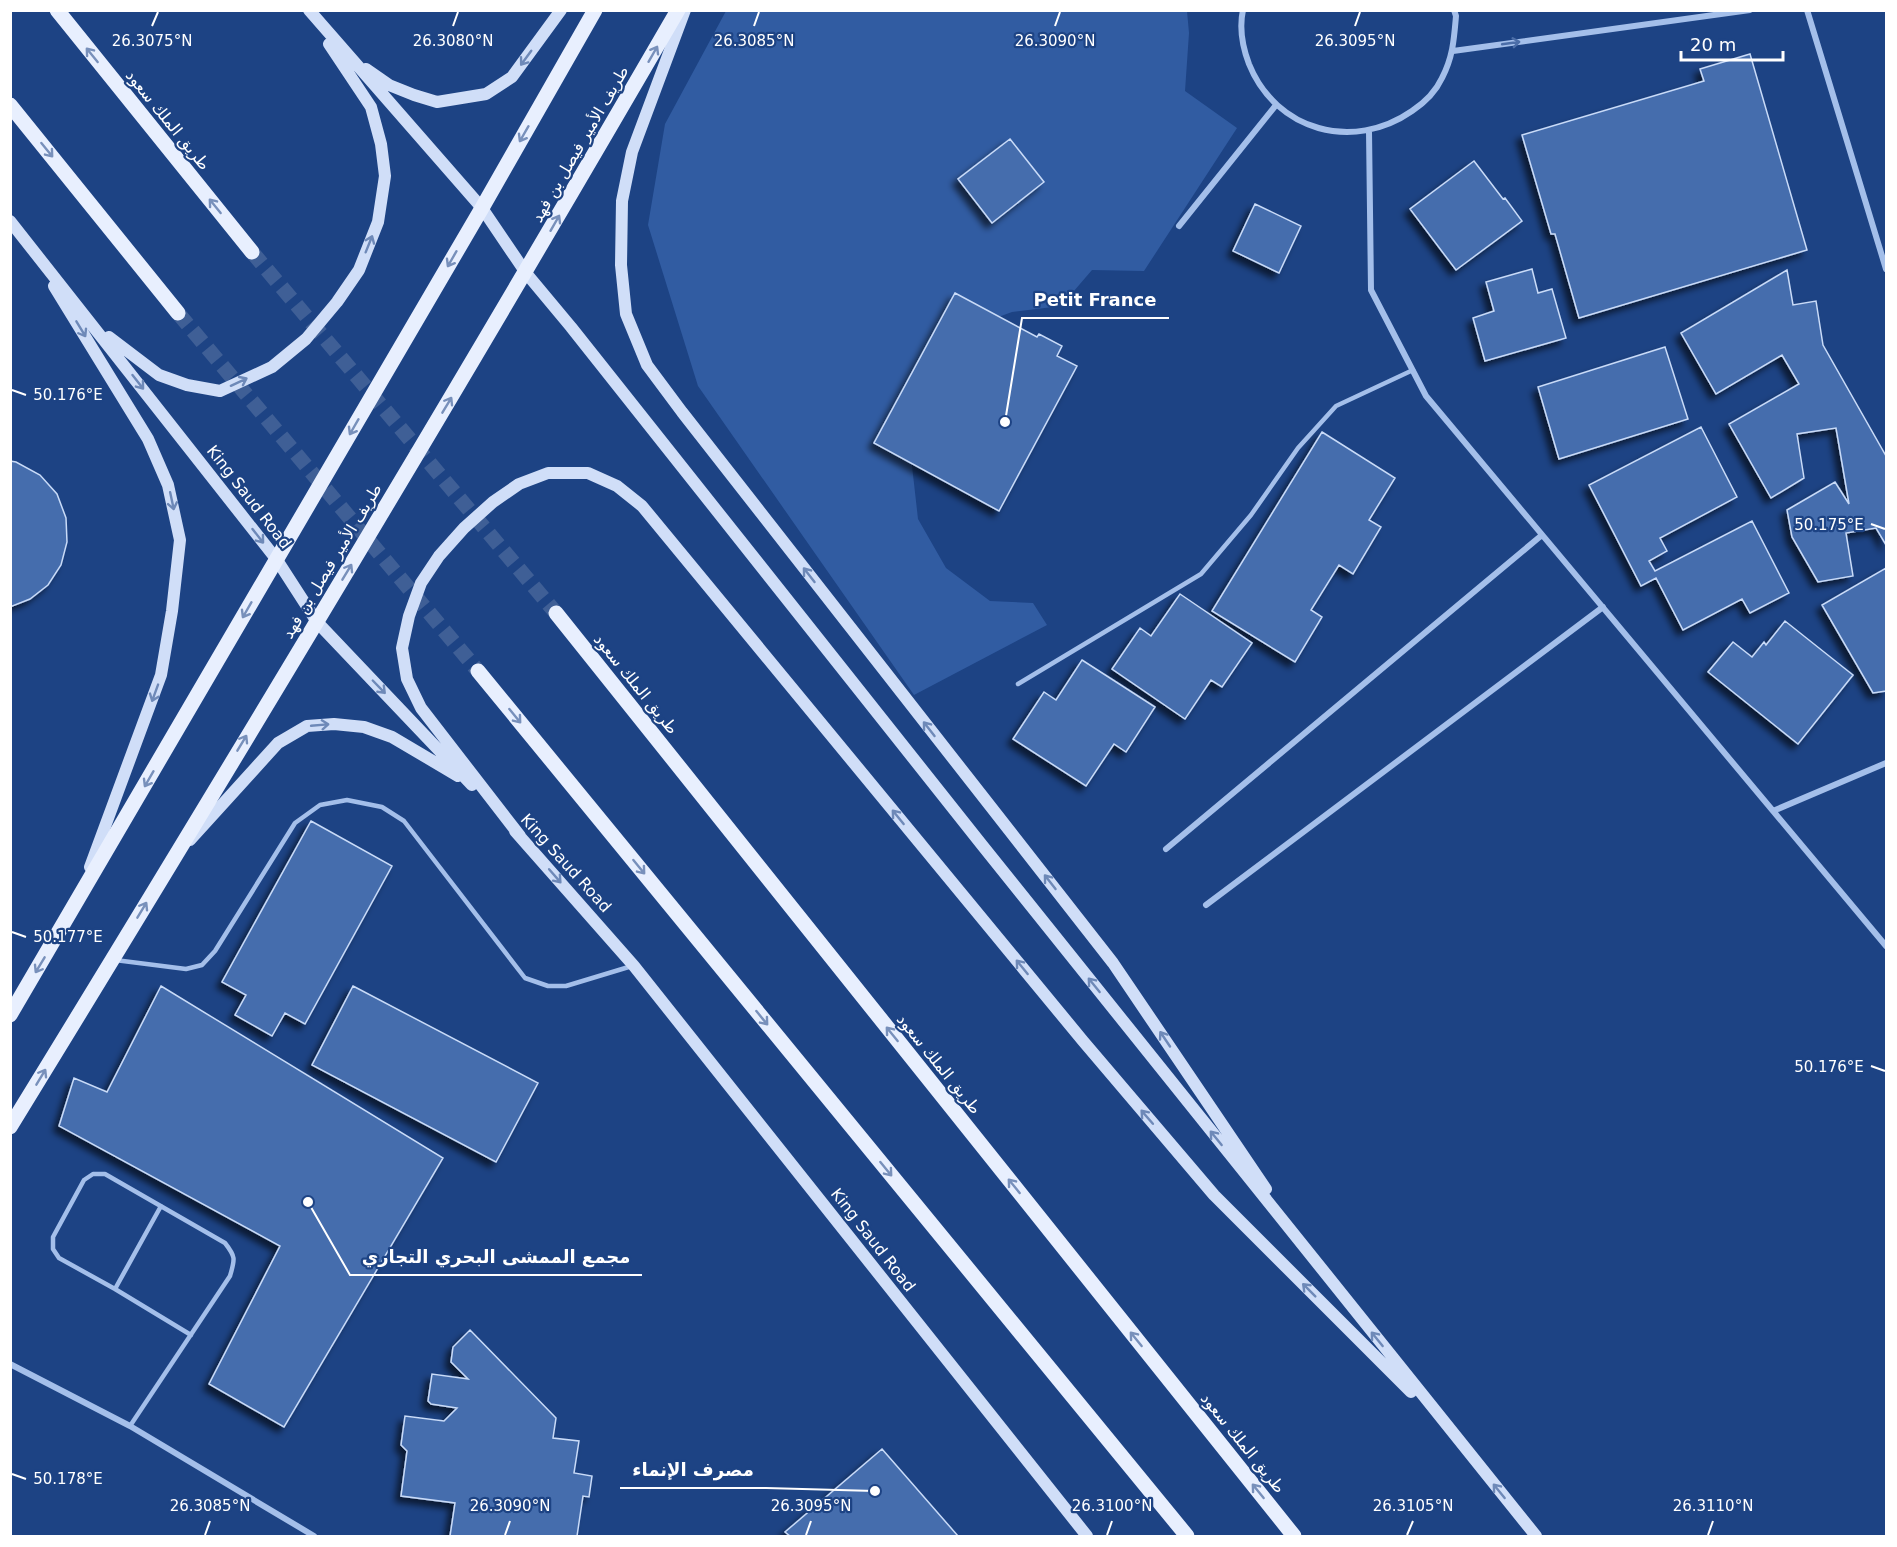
<svg xmlns="http://www.w3.org/2000/svg" width="1897" height="1547" font-family="'DejaVu Sans',Vazirmatn,sans-serif">
<style>
.green{fill:#315ca2}
.building{fill:#456dad;stroke:#c9dbf8;stroke-width:1.5;filter:url(#shadow)}
.lines{fill:none;stroke-linecap:round;stroke-linejoin:round}
.primary-tunnel{stroke:#3f5f96;stroke-width:15;stroke-dasharray:15 8;stroke-linecap:butt}
.service{stroke:#a4bfea;stroke-width:4.5}
.minor{stroke:#a4bfea;stroke-width:6}
.secondary{stroke:#d0def8;stroke-width:12}
.primary{stroke:#e8effe;stroke-width:15}
.oneway{stroke:#4c6ea8}
.oneway2{stroke:#7890bb}
.oneway3{stroke:#6e89b8}
.ticks{fill:none;stroke:#fff;stroke-width:2}
.labels{text-anchor:middle;dominant-baseline:central;stroke-width:4.5;stroke-linejoin:round;paint-order:stroke}
.street-label{font-size:16px;fill:#fff;stroke:#1d4384}
.ticks-label{font-size:15px;text-anchor:middle;fill:#fff;stroke:#1d4384;stroke-width:4.5;stroke-linejoin:round;paint-order:stroke}
.leader{fill:none;stroke:#fff;stroke-width:2}
.callout-dot{fill:#fff;stroke:#1d4384;stroke-width:2}
.callout-label{font-size:18px;text-anchor:middle;font-weight:bold;fill:#fff;stroke:#1d4384;stroke-width:4.5;stroke-linejoin:round;paint-order:stroke}
</style>
<defs>
<filter id="shadow"><feDropShadow dx="-5.5" dy="5.5" stdDeviation="3" flood-color="#0009"/></filter>
</defs>
<rect width="100%" height="100%" fill="#1d4384"/>
<path class="green" d="M726 11H1187L1189 33 1185 91 1237 128 1144 271 1092 270 1061 306 1012 312 971 327 910 448 918 519 946 568 990 601 1033 603 1047 625 914 695 698 386 648 225 665 124Z"/>
<path class="building" d="M1750 54 1807 250 1579 318 1555 234H1551L1522 135 1704 81 1700 69Z
M1010 139 1044 182 992 223 958 179Z
M1474 161 1503 199 1505 198 1522 221 1456 270 1410 209Z
M1255 204 1301 226 1279 273 1233 251Z
M1532 269 1538 293 1552 289 1566 338 1485 361 1473 318 1494 311 1486 282Z
M1787 270 1793 305 1816 301 1823 345 1886 456V545L1876 528 1846 533 1853 576 1818 582 1792 537 1787 510 1835 482 1849 504 1836 428 1797 434 1804 478 1771 498 1729 424 1799 384 1782 355 1716 394 1681 333Z
M955 293 1037 337 1039 334 1062 346 1057 356 1077 366 999 511 874 443Z
M1665 347 1688 419 1559 459 1538 387Z
M1701 427 1737 497 1660 538 1667 551 1649 561 1655 571 1752 521 1789 593 1750 613 1742 599 1683 630 1656 578 1641 586 1589 485Z
M1322 432 1395 478 1369 520 1381 527 1353 574 1339 565 1311 610 1322 617 1295 662 1212 611Z
M10 461 16 462 40 475 57 494 66 518 67 542 61 565 48 585 30 599 10 607Z
M1886 568V691L1873 693 1822 605Z
M1180 594 1252 643 1222 687 1211 680 1185 719 1112 669 1140 628 1151 636Z
M1785 621 1853 675 1798 744 1708 672 1733 642 1752 657 1764 642 1766 645Z
M1082 660 1155 707 1126 752 1114 744 1086 786 1013 739 1044 692 1056 700Z
M311 821 392 866 305 1024 285 1013 272 1036 235 1015 246 995 222 982Z
M161 986 443 1158 284 1427 209 1384 280 1246 59 1126 74 1078 107 1092Z
M353 986 538 1083 496 1162 312 1065Z
M470 1330 556 1418 553 1438 579 1441 574 1473 592 1476 589 1497 583 1496 577 1536H450L455 1503 401 1496 407 1451 401 1445 405 1416 444 1421 457 1408 431 1404 428 1401 432 1374 468 1379 451 1362 453 1347Z
M882 1449 958 1536H790L785 1532Z"/>
<g class="lines">
<path class="primary-tunnel" d="M252 252 556 613
M178 313 478 671"/>
<path class="service" d="M1018 684 1201 574 1251 515 1298 448 1336 406 1413 370
M115 960 186 969 202 965 215 951 295 823 320 805 347 800 382 807 404 821 525 978 548 986H566L632 966
M161 1206 115 1289 191 1335
M115 1289 59 1258 53 1249V1237L84 1180 93 1174H105L225 1243C236 1257 235 1259 230 1276L130 1426"/>
<path class="minor" d="M1243 10C1239 28 1243 48 1249 64 1276 131 1353 152 1412 111 1424 103 1436 91 1442 78 1453 57 1454 39 1456 16L1454 10
M1807 10 1886 269
M1453 51 1750 10
M1369 131 1371 290 1426 396 1886 946
M1179 226 1276 105
M1773 811 1886 763
M1166 849 1542 535
M1206 905 1603 607
M10 1364 130 1426 314 1536"/>
<path class="secondary" d="M309 10 482 208 526 273 571 327 982 845 1536 1536
M685 10 632 152 622 201 621 265 626 314 647 365 682 412 1113 963 1266 1189
M366 69 389 85 414 95 437 102 486 94 512 77 561 10
M10 221 277 560 317 622 472 785
M54 286 148 439 168 485 180 540 172 611 161 675 90 867
M109 337 159 375 187 385 220 391 272 367 306 339 337 302 359 270 378 222 385 176 381 144 371 107 329 44
M515 831 634 966 1087 1536
M520 836 421 708 407 679 402 648 409 616 421 583 439 556 464 528 493 502 519 484 548 473H588L617 486 642 506 1083 1041 1214 1195 1411 1392
M190 840 278 743 307 726 334 724 364 727 392 737 458 776"/>
<path class="primary" d="M57 10 252 252
M10 105 178 313
M556 613 1294 1536
M478 671 1187 1536
M10 1015 482 208 595 10
M10 1127C237 757 460 386 678 10"/>
</g>
<defs><path id="oneway-shaft" d="M-6 0H5M1.5-3L5.5 0L1.5 3" fill="none" stroke-width="1.6" stroke-linecap="round" stroke-linejoin="round" transform="scale(1.5)"/></defs>
<use class="oneway" href="#oneway-shaft" transform="translate(1511 43) rotate(-8)"/>
<g class="oneway2">
<use href="#oneway-shaft" transform="translate(653 54) rotate(-60)"/>
<use href="#oneway-shaft" transform="translate(92 55) rotate(-129)"/>
<use href="#oneway-shaft" transform="translate(524 134) rotate(120)"/>
<use href="#oneway-shaft" transform="translate(47 150) rotate(51)"/>
<use href="#oneway-shaft" transform="translate(215 206) rotate(-129)"/>
<use href="#oneway-shaft" transform="translate(555 223) rotate(-60)"/>
<use href="#oneway-shaft" transform="translate(452 259) rotate(120)"/>
<use href="#oneway-shaft" transform="translate(447 405) rotate(-59)"/>
<use href="#oneway-shaft" transform="translate(354 427) rotate(120)"/>
<use href="#oneway-shaft" transform="translate(347 572) rotate(-59)"/>
<use href="#oneway-shaft" transform="translate(247 610) rotate(120)"/>
<use href="#oneway-shaft" transform="translate(515 716) rotate(51)"/>
<use href="#oneway-shaft" transform="translate(242 743) rotate(-59)"/>
<use href="#oneway-shaft" transform="translate(149 779) rotate(120)"/>
<use href="#oneway-shaft" transform="translate(639 867) rotate(51)"/>
<use href="#oneway-shaft" transform="translate(142 910) rotate(-59)"/>
<use href="#oneway-shaft" transform="translate(40 965) rotate(121)"/>
<use href="#oneway-shaft" transform="translate(762 1018) rotate(51)"/>
<use href="#oneway-shaft" transform="translate(892 1034) rotate(-129)"/>
<use href="#oneway-shaft" transform="translate(41 1077) rotate(-59)"/>
<use href="#oneway-shaft" transform="translate(886 1169) rotate(51)"/>
<use href="#oneway-shaft" transform="translate(1014 1186) rotate(-129)"/>
<use href="#oneway-shaft" transform="translate(1136 1339) rotate(-129)"/>
<use href="#oneway-shaft" transform="translate(1258 1491) rotate(-129)"/>
</g>
<g class="oneway3">
<use href="#oneway-shaft" transform="translate(526 58) rotate(126)"/>
<use href="#oneway-shaft" transform="translate(369 244) rotate(-68)"/>
<use href="#oneway-shaft" transform="translate(81 329) rotate(59)"/>
<use href="#oneway-shaft" transform="translate(138 382) rotate(52)"/>
<use href="#oneway-shaft" transform="translate(239 382) rotate(-25)"/>
<use href="#oneway-shaft" transform="translate(172 501) rotate(78)"/>
<use href="#oneway-shaft" transform="translate(258 536) rotate(52)"/>
<use href="#oneway-shaft" transform="translate(809 575) rotate(-128)"/>
<use href="#oneway-shaft" transform="translate(379 687) rotate(46)"/>
<use href="#oneway-shaft" transform="translate(155 693) rotate(110)"/>
<use href="#oneway-shaft" transform="translate(320 725) rotate(-5)"/>
<use href="#oneway-shaft" transform="translate(929 729) rotate(-128)"/>
<use href="#oneway-shaft" transform="translate(898 817) rotate(-129)"/>
<use href="#oneway-shaft" transform="translate(555 876) rotate(49)"/>
<use href="#oneway-shaft" transform="translate(1050 882) rotate(-128)"/>
<use href="#oneway-shaft" transform="translate(1022 967) rotate(-129)"/>
<use href="#oneway-shaft" transform="translate(1094 985) rotate(-129)"/>
<use href="#oneway-shaft" transform="translate(1165 1039) rotate(-124)"/>
<use href="#oneway-shaft" transform="translate(1147 1117) rotate(-131)"/>
<use href="#oneway-shaft" transform="translate(1216 1138) rotate(-129)"/>
<use href="#oneway-shaft" transform="translate(1309 1290) rotate(-135)"/>
<use href="#oneway-shaft" transform="translate(1377 1339) rotate(-129)"/>
<use href="#oneway-shaft" transform="translate(1499 1491) rotate(-129)"/>
</g>
<path class="ticks" d="M152 26 158 12M453 26 458 12M754 26 759 12M1055 26 1060 12M1355 26 1360 12M12 390 26 395M1871 524 1885 529M12 932 26 937M1871 1066 1885 1071M12 1474 26 1479M205 1535 210 1521M505 1535 510 1521M806 1535 811 1521M1107 1535 1112 1521M1407 1535 1413 1521M1708 1535 1713 1521"/>
<g class="labels">
<g class="street-label">
<text transform="translate(168 120) rotate(51)">طريق الملك سعود</text>
<text transform="translate(580 144) rotate(-60)">طريف الأمير فيصل بن فهد</text>
<text transform="translate(249 497) rotate(52)">King Saud Road</text>
<text transform="translate(332 561) rotate(-59)">طريف الأمير فيصل بن فهد</text>
<text transform="translate(636 684) rotate(51)">طريق الملك سعود</text>
<text transform="translate(566 863) rotate(48)">King Saud Road</text>
<text transform="translate(939 1064) rotate(51)">طريق الملك سعود</text>
<text transform="translate(873 1240) rotate(52)">King Saud Road</text>
<text transform="translate(1243 1443) rotate(51)">طريق الملك سعود</text>
</g>
</g>
<g class="ticks-label">
<text x="152" y="46">26.3075°N</text>
<text x="453" y="46">26.3080°N</text>
<text x="754" y="46">26.3085°N</text>
<text x="1055" y="46">26.3090°N</text>
<text x="1355" y="46">26.3095°N</text>
<text x="68" y="400">50.176°E</text>
<text x="1829" y="530">50.175°E</text>
<text x="68" y="942">50.177°E</text>
<text x="1829" y="1072">50.176°E</text>
<text x="68" y="1484">50.178°E</text>
<text x="210" y="1511">26.3085°N</text>
<text x="510" y="1511">26.3090°N</text>
<text x="811" y="1511">26.3095°N</text>
<text x="1112" y="1511">26.3100°N</text>
<text x="1413" y="1511">26.3105°N</text>
<text x="1713" y="1511">26.3110°N</text>
</g>
<path class="leader" d="M1005 422L1022 318H1169M308 1202L350 1275H642M875 1491L766 1488H620"/>
<g class="callout-dot">
<circle cx="1005" cy="422" r="6"/>
<circle cx="308" cy="1202" r="6"/>
<circle cx="875" cy="1491" r="6"/>
</g>
<g class="callout-label">
<text x="1095" y="306">Petit France</text>
<text x="496" y="1263">مجمع الممشى البحري التجاري</text>
<text x="693" y="1476">مصرف الإنماء</text>
</g>
<rect width="1897" height="1547" fill="none" stroke="#ffffff" stroke-width="24"/>
<path d="M1681 51v9h102v-9" fill="none" stroke="#ffffff" stroke-width="3"/>
<text x="1690" y="51" font-size="18" fill="#ffffff" stroke="#1d4384" stroke-width="4.5" paint-order="stroke">20 m</text>
</svg>
